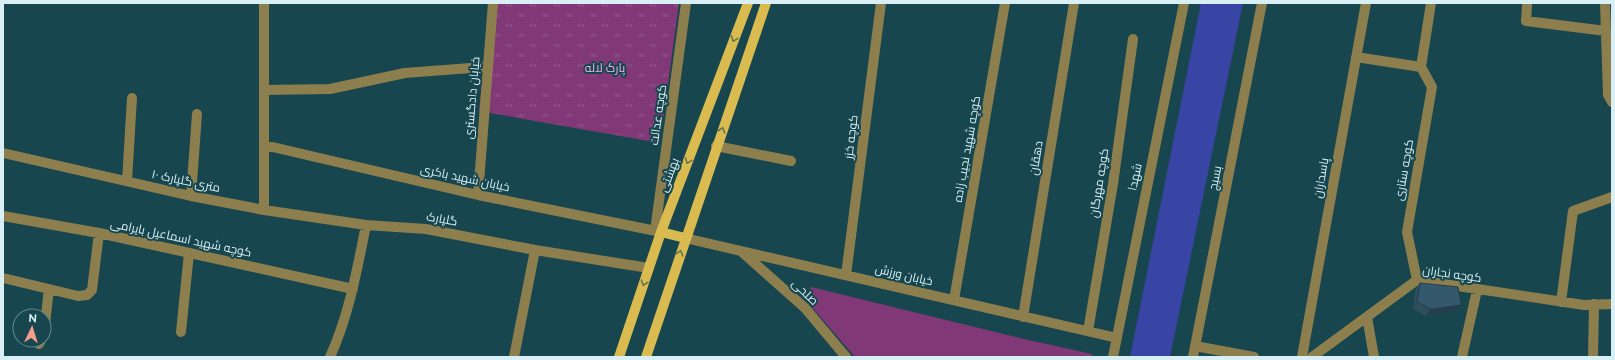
<svg xmlns="http://www.w3.org/2000/svg" width="1615" height="360" font-family="Raleway,Cairo,sans-serif">
<style>
.park{fill:url(#park-tufts)}
.pitch{fill:#813877}
.water{fill:#3945a4}
.lines{fill:none;stroke-linecap:round;stroke-linejoin:round}
.minor{stroke:#8d7e4e;stroke-width:10}
.major{stroke:#dabb50;stroke-width:10}
.wall{fill:#2e4d5d}
.shaded-wall{fill:#253e4c}
.building{fill:#35596c;stroke:#253e4c}
.oneway{stroke:#65754f}
.labels{text-anchor:middle;dominant-baseline:central;stroke-width:4;stroke-linejoin:round;paint-order:stroke}
.park-label{font-size:12px;fill:#f8b2ec;stroke:#17464f}
.street-label{font-size:12px;fill:#d8f0f5;stroke:#17464f}
</style>
<defs>
<pattern id="park-tufts" width="24" height="20" patternUnits="userSpaceOnUse"><rect width="24" height="20" fill="#813877"/><path d="M3 7l-1-3M5 7V3M7 7l1-3M15 17l-1-3M17 17v-4M19 17l1-3" fill="none" stroke="#92558b"/></pattern>
</defs>
<rect width="100%" height="100%" fill="#17464f"/>
<path class="park" d="M490 3H679L660 143 479 111Z"/>
<path class="pitch" d="M811 287 1024 339 1092 354V356L1096 357H855L804 298Z"/>
<path class="water" d="M1201 3H1243L1170 357H1130Z"/>
<g class="lines">
<path class="minor" d="M264 3V210
M1605 3 1608 95 1612 102
M1527 5 1526 21 1606 31
M1356 57 1421 67 1432 87 1407 232 1417 280
M1421 67 1431 3
M264 90 330 89 405 73 484 67
M264 145 478 195 661 232
M716 146 791 161
M3 153 191 196 264 210 366 225 426 229 535 250 649 268
M127 181 132 98
M478 195 493 3
M191 196 197 114
M3 216 99 233 353 289
M655 231 686 3
M685 238 1117 338
M742 252 805 308 846 357
M846 275 881 3
M3 278 78 296 87 295 92 290 99 233
M954 300 1005 3
M1561 302 1573 211 1612 197
M1023 317 1074 3
M1367 317 1374 357
M1088 331 1113 184 1133 39
M44 332 49 289
M181 332 189 253
M39 344 41 340
M1195 346 1254 357
M330 357C349 315 357 270 366 225
M514 357 535 250
M1113 357 1184 3
M1193 357 1262 3
M1302 357 1366 3
M1312 357 1417 280 1584 305 1612 304
M1462 357 1477 290
M1593 357 1594 304"/>
<path class="major" d="M661 232 685 238
M619 357 661 232 748 3
M646 357 766 3"/>
</g>
<path class="wall" d="M1420 283 1461 305 1456 311 1426 316 1413 309 1415 290Z"/>
<path class="shaded-wall" d="M1461 305 1456 311 1426 316 1431 309Z"/>
<path class="building" d="M1420 283 1458 287 1461 305 1431 309 1417 302Z"/>
<defs><path id="oneway-chevron" d="M-2-3.5L2.5 0L-2 3.5" fill="none" stroke-width="1.6" stroke-linecap="round" stroke-linejoin="round"/></defs>
<g class="oneway">
<use href="#oneway-chevron" transform="translate(734 39) rotate(111)"/>
<use href="#oneway-chevron" transform="translate(722 130) rotate(-71)"/>
<use href="#oneway-chevron" transform="translate(688 161) rotate(111)"/>
<use href="#oneway-chevron" transform="translate(680 253) rotate(-72)"/>
<use href="#oneway-chevron" transform="translate(644 283) rotate(109)"/>
</g>
<g class="labels">
<g class="park-label">
<text x="605" y="68">پارک لاله</text>
</g>
<g class="street-label">
<text transform="translate(472 98) rotate(-85)">خیابان دادگستری</text>
<text transform="translate(658 115) rotate(-82)">کوچه عدالت</text>
<text transform="translate(851 137) rotate(-83)">کوچه خزر</text>
<text transform="translate(967 149) rotate(-80)">کوچه شهید نجیب زاده</text>
<text transform="translate(1036 158) rotate(-81)">دهقان</text>
<text transform="translate(1404 170) rotate(-80)">کوچه ستاری</text>
<text transform="translate(669 175) rotate(-69)">بهشتی</text>
<text transform="translate(1135 177) rotate(-78)">شهدا</text>
<text transform="translate(465 178) rotate(12)">خیابان شهید باکری</text>
<text transform="translate(1215 178) rotate(-79)">بسیج</text>
<text transform="translate(1321 178) rotate(-80)">پاسداران</text>
<text transform="translate(186 181) rotate(12)">۱۰ متری گلپارک</text>
<text transform="translate(1099 183) rotate(-81)">کوچه مهرگان</text>
<text transform="translate(442 219) rotate(10)">گلپارک</text>
<text transform="translate(181 238) rotate(12)">کوچه شهید اسماعیل بایرامی</text>
<text transform="translate(1452 274) rotate(8)">کوچه نجاران</text>
<text transform="translate(904 275) rotate(13)">خیابان ورزش</text>
<text transform="translate(805 292) rotate(44)">صلحی</text>
</g>
</g>
<rect width="1615" height="360" fill="none" stroke="#d8f0f5" stroke-width="8"/>
<g transform="translate(32 328) rotate(4)"><circle r="19" fill="#17464f" stroke="#648a91"/>
<path d="M0-3L7 15L0 10L-7 15Z" fill="#f49d8b"/>
<text y="-6" font-size="11" font-weight="bold" text-anchor="middle" fill="#d8f0f5">N</text>
</g>
</svg>
